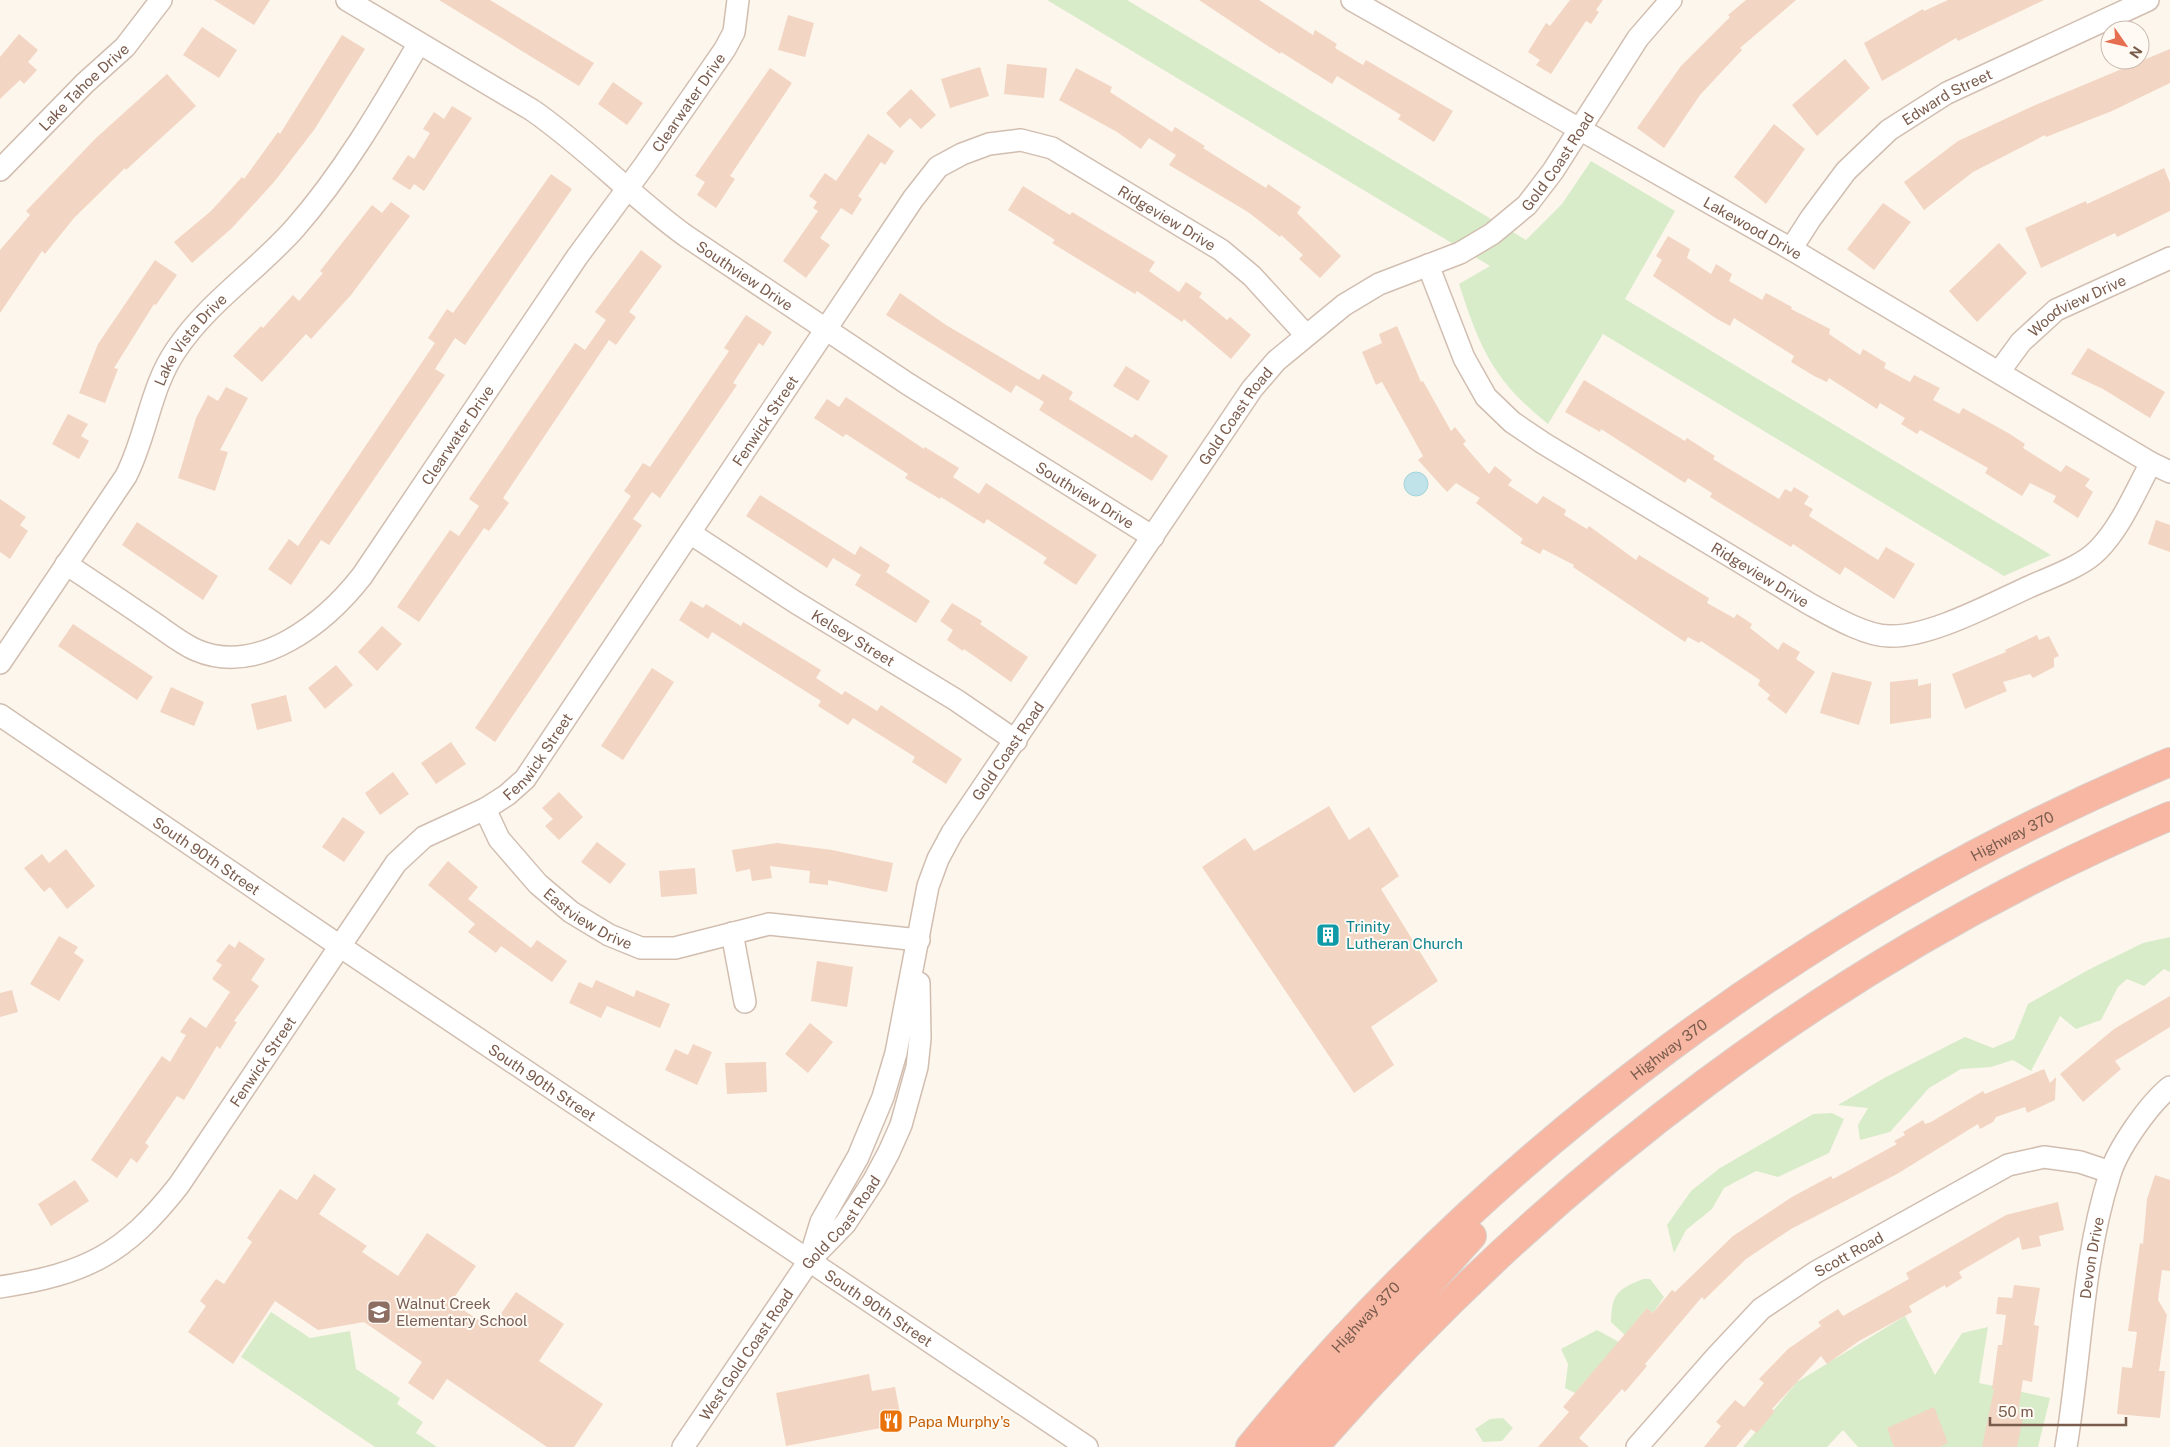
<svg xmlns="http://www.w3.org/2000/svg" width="2170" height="1447" font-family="'Public Sans',sans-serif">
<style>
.green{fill:#d8ecc9}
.water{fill:#bfe3e8;stroke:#a5d3da}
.building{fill:#f3d5c3}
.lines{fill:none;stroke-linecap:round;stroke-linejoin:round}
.minor-casing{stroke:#d1beb0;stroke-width:24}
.highway-casing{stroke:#dad1cd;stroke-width:30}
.minor{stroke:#fff;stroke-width:21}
.highway{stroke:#f7b7a3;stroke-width:28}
.labels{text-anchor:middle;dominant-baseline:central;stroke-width:4;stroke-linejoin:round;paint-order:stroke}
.street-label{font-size:15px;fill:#7a5c4d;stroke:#fffaf3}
.culture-label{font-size:15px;fill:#0d838f;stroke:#fffaf3;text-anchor:start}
.education-label{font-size:15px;fill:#785e54;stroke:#fffaf3;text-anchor:start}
.food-label{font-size:15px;fill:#c56008;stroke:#fffaf3;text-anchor:start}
</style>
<rect width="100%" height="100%" fill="#fdf6ec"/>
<path class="green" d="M1047 0H1127L1526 240 1562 204 1591 161 1675 211 1625 299 2051 555 2004 576 1603 334 1548 424C1494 381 1480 349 1459 284L1490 266Z
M2170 937V972L2164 969 2144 986 2127 979 2118 987 2101 1020 2076 1029 2060 1016 2031 1071 2013 1060 1991 1067 1961 1069 1929 1088 1890 1132 1860 1140 1858 1125 1868 1108 1838 1105 1886 1077 1965 1037 1993 1048 2014 1039 2028 1004 2088 970 2143 943Z
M1832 1113 1844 1119 1829 1153 1778 1177 1756 1171 1724 1188 1712 1209 1686 1230 1674 1253 1667 1225 1691 1191 1720 1168 1813 1114Z
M1643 1279H1650L1664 1297 1653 1313 1647 1308 1625 1335 1611 1322C1612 1293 1617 1290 1643 1279Z
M271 1312 310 1338 350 1331 356 1369 400 1398 397 1404 423 1422 416 1433 437 1447H375L241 1357Z
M1905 1316 1935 1375 1962 1333 1988 1327 1979 1383 2050 1398 2038 1447H1858L1843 1430 1827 1447H1743L1797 1382Z
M1597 1330 1619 1342 1575 1393 1565 1388 1568 1364 1561 1349Z
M1503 1418 1513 1428 1502 1441 1483 1442 1475 1429 1490 1419Z"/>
<path class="water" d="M1404 484a12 12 0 1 1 24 0a12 12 0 1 1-24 0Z"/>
<path class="building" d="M214 0H270L254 25Z
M439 0H490L594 63 579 86Z
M1199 0H1259L1313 35 1315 30 1337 44 1335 48 1363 65 1366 60 1453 111 1434 142 1398 119 1401 115 1337 76 1332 84 1281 52 1280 54Z
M1570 0H1603L1596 10 1599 12 1591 24 1586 21 1551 74 1536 65 1540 60 1528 52 1546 23 1550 26Z
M1746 0H1796L1740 48 1742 50 1700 95 1664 148 1637 128 1681 66 1730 17 1728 15Z
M1948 0H2044L1958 41 1956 38 1882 81 1864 43 1923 9 1924 11Z
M788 15 814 23 805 57 778 50Z
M202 27 237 50 219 78 183 55Z
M19 34 38 50 28 62 37 70 24 84 20 80 0 99V57Z
M342 35 365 49 314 130 274 182 232 228 192 263 174 242 211 211 242 177 244 179 278 132 280 134Z
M2170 49V83L2112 111 2046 137 2045 135 1973 172 1924 210 1904 182 1958 141 2033 106Z
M1845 59 1870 88 1817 136 1792 105Z
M1007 64 1047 68 1044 98 1004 94Z
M980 67 989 96 950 108 941 79Z
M770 68 792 83 730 176 735 179 716 208 697 195 705 182 695 176Z
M1076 68 1112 87 1110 92 1172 132 1175 127 1205 146 1203 148 1266 188 1268 184 1301 207 1297 213 1341 256 1320 278 1299 259 1303 255 1281 235 1280 237 1248 212 1169 165 1176 155 1149 138 1141 149 1117 132 1059 100Z
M167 74 196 106 126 170 125 168 74 218 45 254 42 251 0 313V250L30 215 26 211 96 138Z
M613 82 643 103 627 125 598 104Z
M911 89 936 115 921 129 910 118 900 128 886 113Z
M452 106 472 118 424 191 414 184 410 190 392 179 408 155 414 159 430 133 423 129 434 112 444 119Z
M1774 124 1805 149 1766 204 1734 177Z
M868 134 894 151 885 165 881 162 858 196 862 199 852 215 841 208 820 238 830 245 806 278 783 261 818 211 813 208 817 202 809 196 825 173 836 181Z
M2164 168 2170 183V211L2117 237 2115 233 2041 268 2025 228 2086 201 2087 204Z
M551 174 572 189 465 345 455 338 435 369 445 375 329 545 321 540 291 585 268 569 289 539 298 546 435 343 428 338 447 309 453 313Z
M1023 186 1070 215 1072 212 1155 262 1149 271 1179 292 1186 282 1202 293 1199 297 1227 320 1230 317 1251 335 1231 359 1184 319 1182 322 1137 291 1135 294 1052 243 1055 240 1008 210Z
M391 202 410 216 351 295 311 339 306 334 262 382 233 356 261 326 263 328 293 295 299 301 323 273 320 271 372 205 382 213Z
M1883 203 1911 222 1874 270 1847 249Z
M1668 236 1690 249 1687 258 1711 274 1716 264 1732 274 1729 281 1762 300 1766 293 1792 307 1791 309 1830 329 1829 334 1860 355 1863 349 1886 363 1884 368 1910 382 1914 375 1940 388 1933 400 1959 414 1963 408 2010 434 2025 444 2023 448 2061 472 2066 465 2090 479 2085 486 2093 492 2078 518 2053 502 2056 496 2030 483 2022 496 1985 473 1988 468 1920 430 1917 434 1901 424 1905 418 1880 403 1877 409 1829 378 1827 382 1814 376 1791 362 1794 356 1734 318 1730 326 1717 319 1653 276 1662 260 1656 256Z
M1999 243 2027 273 1977 322 1949 291Z
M641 250 662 266 629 312 636 317 616 345 609 340 503 498 509 503 489 531 484 528 419 622 397 607 450 530 459 536 479 506 469 499 575 343 585 350 606 320 595 312Z
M155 260 177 275 156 305 154 304 114 368 118 369 105 403 79 393 98 344Z
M900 293 946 325 1039 380 1043 374 1073 392 1069 399 1132 438 1135 434 1168 456 1152 481 1039 410 1044 402 1016 385 1011 393 886 315Z
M746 315 772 332 763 346 759 343 733 383 737 385 660 498 652 492 633 519 642 525 495 742 475 728 631 496 624 491 643 463 650 467 729 351 724 348Z
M1397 326 1421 382 1423 381 1451 431 1455 427 1466 441 1463 444 1489 474 1495 466 1512 480 1508 485 1537 504 1543 496 1566 510 1564 515 1587 529 1589 526 1636 560 1639 555 1686 584 1709 598 1707 603 1734 618 1737 614 1752 624 1750 628 1778 650 1783 642 1800 652 1796 659 1815 672 1786 714 1767 699 1770 695 1758 685 1760 680 1701 641 1699 643 1688 637 1685 642 1573 567 1574 565 1543 549 1540 554 1520 543 1523 539 1476 503 1480 498 1456 483 1447 492 1418 460 1423 456 1382 382 1376 385 1362 352 1382 343 1379 334Z
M2088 348 2165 392 2150 418 2103 389 2071 374Z
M1126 366 1150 381 1138 401 1113 386Z
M1584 380 1685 441 1687 438 1715 456 1713 459 1779 499 1785 489 1791 492 1794 487 1809 496 1804 504 1813 509 1809 516 1878 560 1886 547 1915 564 1894 599 1845 567 1840 575 1793 544 1791 547 1710 497 1712 493 1688 478 1685 483 1601 429 1600 432 1565 412Z
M226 387 248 398 220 450 228 452 215 491 178 478 196 418 208 395 218 401Z
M846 397 924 449 925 447 959 468 953 477 979 494 986 483 1097 555 1076 585 1043 563 1047 558 987 519 984 524 941 497 940 499 905 478 908 474 846 434 843 437 814 418 827 399 839 407Z
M68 414 88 424 81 436 89 441 79 459 52 444Z
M760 495 855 555 860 546 890 565 886 572 930 601 916 623 855 585 861 575 833 558 827 568 746 516Z
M0 499 26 517 20 525 28 531 10 559 0 552Z
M2156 520 2170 525V552L2148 544Z
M137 522 218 576 203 600 122 545Z
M691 601 703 608 706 604 741 626 743 622 821 670 816 678 842 695 845 691 877 711 881 705 962 759 946 784 912 762 915 757 853 718 848 725 818 706 821 701 712 632 708 639 679 620Z
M952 603 982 621 980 624 1028 657 1011 682 964 649 963 651 947 640 953 630 940 621Z
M73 624 153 677 137 700 58 646Z
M382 626 402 644 377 671 358 652Z
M2037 635 2039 640 2049 636 2059 656 2054 658V667L2033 678 2030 674 2003 682 2007 691 1965 709 1952 674 2006 652 2005 650Z
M336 665 353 685 325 709 308 688Z
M652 668 674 682 623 760 601 746Z
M1832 672 1872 682 1859 725 1820 713Z
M1918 679V686L1931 683V718L1890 724V682Z
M171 687 204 702 194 726 160 712Z
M286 695 292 721 257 730 251 704Z
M451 742 466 764 436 784 421 763Z
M393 772 409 794 380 815 365 793Z
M559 792 583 817 559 840 545 826 553 819 542 808Z
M1329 806 1349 840 1369 827 1399 876 1381 889 1438 981 1371 1027 1394 1065 1354 1093 1202 867 1245 838 1254 851Z
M343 817 365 832 344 862 322 847Z
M597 842 626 864 610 884 581 862Z
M777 843 832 850 893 863 887 892 828 880V885L809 883 810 871 770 866 772 878 752 881 750 869 736 872 732 850Z
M66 849 95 886 67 909 50 887 44 892 24 868 42 854 49 863Z
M448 861 478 887 468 899 531 948 537 940 567 961 552 982 501 946 496 953 468 932 475 924 428 885Z
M695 868 697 894 661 897 659 871Z
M59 936 78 947 74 953 84 960 59 1001 30 984Z
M239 941 265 959 251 980 259 986 234 1021 237 1022 220 1049 217 1046 184 1100 177 1096 145 1143 149 1146 137 1163 131 1158 117 1178 91 1160 162 1056 170 1062 186 1035 180 1032 190 1017 206 1028 230 992 212 979 222 965 216 961 229 944 235 948Z
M817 961 853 967 847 1007 811 1001Z
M596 980 634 997 636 990 670 1004 660 1028 607 1006 601 1018 569 1003 579 982 592 988Z
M12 990 18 1012 0 1017V993Z
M2170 996V1027L2115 1061 2121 1069 2083 1102 2060 1074 2114 1029Z
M810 1023 833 1042 808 1073 785 1054Z
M693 1044 712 1052 697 1085 665 1070 675 1049 688 1055Z
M766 1062 767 1092 727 1094 725 1063Z
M2044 1069 2050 1083 2056 1077 2055 1100 2027 1113 2025 1107 1996 1117 1993 1122 1980 1129 1978 1124 1897 1174 1791 1229 1746 1259 1704 1300 1702 1297 1645 1364 1647 1366 1625 1392 1622 1389 1579 1438 1589 1447H1538L1569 1412 1563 1407 1647 1308 1653 1313 1672 1290 1675 1292 1733 1236 1792 1197 1831 1176 1833 1179 1897 1144 1894 1141 1905 1135 1903 1132 1923 1120 1925 1124 1931 1122 1983 1091 1985 1094Z
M314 1174 336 1189 319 1214 367 1246 362 1252 398 1276 427 1233 476 1266 451 1302 491 1328 516 1292 564 1324 539 1361 603 1404 574 1447H547L447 1379 433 1400 408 1383 422 1362 364 1322 318 1330 275 1301 233 1364 188 1332 206 1306 200 1301 216 1279 224 1284 252 1242 247 1238 280 1189 297 1200Z
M2155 1175 2170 1180V1271L2162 1270 2158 1300 2167 1315 2159 1371H2165L2160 1418 2117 1414 2122 1367 2132 1368 2137 1332 2128 1331 2140 1243 2143 1244 2147 1199Z
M75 1180 89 1201 51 1226 38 1204Z
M2058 1202 2064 1230 2039 1236 2041 1246 2022 1250 2019 1237 1959 1272 1962 1278 1946 1288 1945 1285 1909 1306 1912 1312 1859 1341 1827 1364 1821 1356 1772 1409 1775 1411 1757 1433 1751 1429 1736 1447H1704L1721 1426 1716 1422 1735 1400 1744 1407 1764 1383 1759 1379 1788 1349 1821 1326 1818 1322 1838 1309 1843 1316 1909 1279 1906 1273 2006 1215Z
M2014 1285 2040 1288 2034 1325 2039 1326 2032 1382 2023 1380 2018 1412 2024 1413 2017 1447H1982L1994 1389H1992L1998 1345H2002L2006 1315 1996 1314 1998 1297 2012 1298Z
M869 1374 872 1391 895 1387 902 1424 786 1446 776 1393Z
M1934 1407 1948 1443 1939 1447H1894L1887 1428Z"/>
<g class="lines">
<g class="minor-casing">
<g id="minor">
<path id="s1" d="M347 0 532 110C587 148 632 197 686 236L908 384 1153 537"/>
<path id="s2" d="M1352 0 1791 249 2151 463 2170 472"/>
<path id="s3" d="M0 170 85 83 125 47 161 0"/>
<path id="s4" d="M1791 249 1811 218 1846 171 1889 130 1947 93 2148 0"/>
<path id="s5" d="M1428 265 1464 358 1486 397 1512 422 1543 443 1808 603C1830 615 1865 636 1889 636 1929 638 1993 603 2031 586 2051 577 2083 566 2098 550 2121 527 2135 492 2151 463"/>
<path id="s6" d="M1999 372 2021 342 2056 310 2170 258"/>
<path id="s7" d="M690 533 795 602 956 700 1016 741"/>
<path id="s8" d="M66 564C95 583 123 602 151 621 166 631 180 643 196 650 259 677 326 622 362 576L577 257 644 166 725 49 734 32 738 0"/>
<path id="s9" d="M0 663 126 476C147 435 150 388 176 350 208 302 257 271 295 228 344 172 381 108 419 43"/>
<path id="s10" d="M0 715 353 955 1087 1447"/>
<path id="s11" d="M485 809 499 839 538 884 571 912 609 935 641 948H675L769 924 919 940"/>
<path d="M732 933 745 1002"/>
<path id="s12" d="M809 1261 821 1222 858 1157 883 1097 896 1053 928 886 938 859 952 833 1252 389 1276 361 1344 305 1379 284 1460 253 1492 234 1527 205 1553 171 1638 38 1671 0"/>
<path id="s13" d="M0 1287C86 1274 125 1254 179 1185L396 863 424 837 485 809 507 795 525 779 913 199 938 167 962 154 989 144 1021 140 1052 148 1221 250 1252 276 1306 335"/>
<path id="s14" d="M683 1447 809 1261 845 1224 874 1180 889 1152 901 1125 917 1067 920 1039 919 983"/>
<path id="s15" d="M1637 1447 1716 1357 1761 1309 1816 1272 2008 1165 2044 1157 2080 1162 2110 1172"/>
<path id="s16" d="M2066 1447C2081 1357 2082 1261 2110 1174 2118 1148 2149 1104 2170 1087"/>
</g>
</g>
<g class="highway-casing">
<g id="highway">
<path id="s17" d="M1250 1447C1491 1151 1818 909 2170 762"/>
<path d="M1282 1447 1472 1236"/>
<path d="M1314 1447C1548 1178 1841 954 2170 816"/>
</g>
</g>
<use href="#minor" class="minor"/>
<use href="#highway" class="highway"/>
</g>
<defs>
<g id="building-square" transform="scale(1.25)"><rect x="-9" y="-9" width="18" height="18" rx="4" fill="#0f9aa8" stroke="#fffaf3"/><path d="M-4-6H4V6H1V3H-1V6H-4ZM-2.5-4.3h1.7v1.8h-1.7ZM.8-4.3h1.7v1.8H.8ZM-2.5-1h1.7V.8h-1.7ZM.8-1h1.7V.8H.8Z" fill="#fff"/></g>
<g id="school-square" transform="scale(1.25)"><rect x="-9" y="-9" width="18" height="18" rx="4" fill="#8d6e63" stroke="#fffaf3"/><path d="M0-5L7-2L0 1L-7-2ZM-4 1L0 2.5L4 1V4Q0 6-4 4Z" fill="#fff"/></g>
<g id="restaurant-square" transform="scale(1.25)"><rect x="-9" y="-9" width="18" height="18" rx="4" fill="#e8710a" stroke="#fffaf3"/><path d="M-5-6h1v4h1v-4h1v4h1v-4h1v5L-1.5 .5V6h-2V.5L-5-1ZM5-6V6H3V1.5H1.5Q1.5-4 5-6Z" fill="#fff"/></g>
</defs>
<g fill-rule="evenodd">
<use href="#building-square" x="1328" y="935"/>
<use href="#school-square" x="379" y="1312"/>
<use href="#restaurant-square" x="891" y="1421"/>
</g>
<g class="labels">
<g class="street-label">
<text stroke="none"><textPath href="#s3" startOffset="118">Lake Tahoe Drive</textPath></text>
<text stroke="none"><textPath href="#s4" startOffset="222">Edward Street</textPath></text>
<text stroke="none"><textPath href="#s8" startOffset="926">Clearwater Drive</textPath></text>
<text stroke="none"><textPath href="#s12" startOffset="1379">Gold Coast Road</textPath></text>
<text stroke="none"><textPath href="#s13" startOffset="1750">Ridgeview Drive</textPath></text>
<text stroke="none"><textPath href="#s2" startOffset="461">Lakewood Drive</textPath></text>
<text stroke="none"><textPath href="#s1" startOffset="485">Southview Drive</textPath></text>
<text stroke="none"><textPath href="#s6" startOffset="105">Woodview Drive</textPath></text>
<text stroke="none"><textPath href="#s9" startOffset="378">Lake Vista Drive</textPath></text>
<text stroke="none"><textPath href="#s12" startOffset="959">Gold Coast Road</textPath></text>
<text stroke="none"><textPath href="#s13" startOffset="1188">Fenwick Street</textPath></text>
<text stroke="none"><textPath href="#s8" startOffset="521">Clearwater Drive</textPath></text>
<text stroke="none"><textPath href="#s1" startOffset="890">Southview Drive</textPath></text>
<text stroke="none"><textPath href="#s5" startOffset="472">Ridgeview Drive</textPath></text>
<text stroke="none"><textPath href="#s7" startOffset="194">Kelsey Street</textPath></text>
<text stroke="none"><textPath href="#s12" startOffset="554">Gold Coast Road</textPath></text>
<text stroke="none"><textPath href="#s13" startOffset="782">Fenwick Street</textPath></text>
<text stroke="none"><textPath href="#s17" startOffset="984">Highway 370</textPath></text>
<text stroke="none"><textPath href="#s10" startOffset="250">South 90th Street</textPath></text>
<text stroke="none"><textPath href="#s11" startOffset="154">Eastview Drive</textPath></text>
<text stroke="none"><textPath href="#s17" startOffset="579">Highway 370</textPath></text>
<text stroke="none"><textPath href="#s13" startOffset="362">Fenwick Street</textPath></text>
<text stroke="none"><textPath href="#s10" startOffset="655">South 90th Street</textPath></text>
<text stroke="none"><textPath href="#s14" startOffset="275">Gold Coast Road</textPath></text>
<text stroke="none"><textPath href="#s15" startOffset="289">Scott Road</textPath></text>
<text stroke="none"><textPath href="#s16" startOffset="191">Devon Drive</textPath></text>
<text stroke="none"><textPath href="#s10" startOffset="1060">South 90th Street</textPath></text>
<text stroke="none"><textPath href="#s17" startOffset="174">Highway 370</textPath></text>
<text stroke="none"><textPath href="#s14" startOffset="112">West Gold Coast Road</textPath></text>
</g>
<g class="culture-label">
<text x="1346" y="926">Trinity<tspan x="1346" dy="17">Lutheran Church</tspan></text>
</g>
<g class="education-label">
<text x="396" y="1303">Walnut Creek<tspan x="396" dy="17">Elementary School</tspan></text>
</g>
<g class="food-label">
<text x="908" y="1421">Papa Murphy's</text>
</g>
</g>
<g transform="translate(2125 45) rotate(124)"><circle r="24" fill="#fffaf3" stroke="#cabbb1"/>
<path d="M0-4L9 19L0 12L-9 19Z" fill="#e76f51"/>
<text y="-8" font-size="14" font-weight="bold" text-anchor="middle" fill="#7a5c4d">N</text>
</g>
<path d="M1990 1417v8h136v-8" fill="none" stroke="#7a5c4d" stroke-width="2.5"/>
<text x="1998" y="1417" font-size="15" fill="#7a5c4d" stroke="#fffaf3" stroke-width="4" paint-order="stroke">50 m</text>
</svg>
